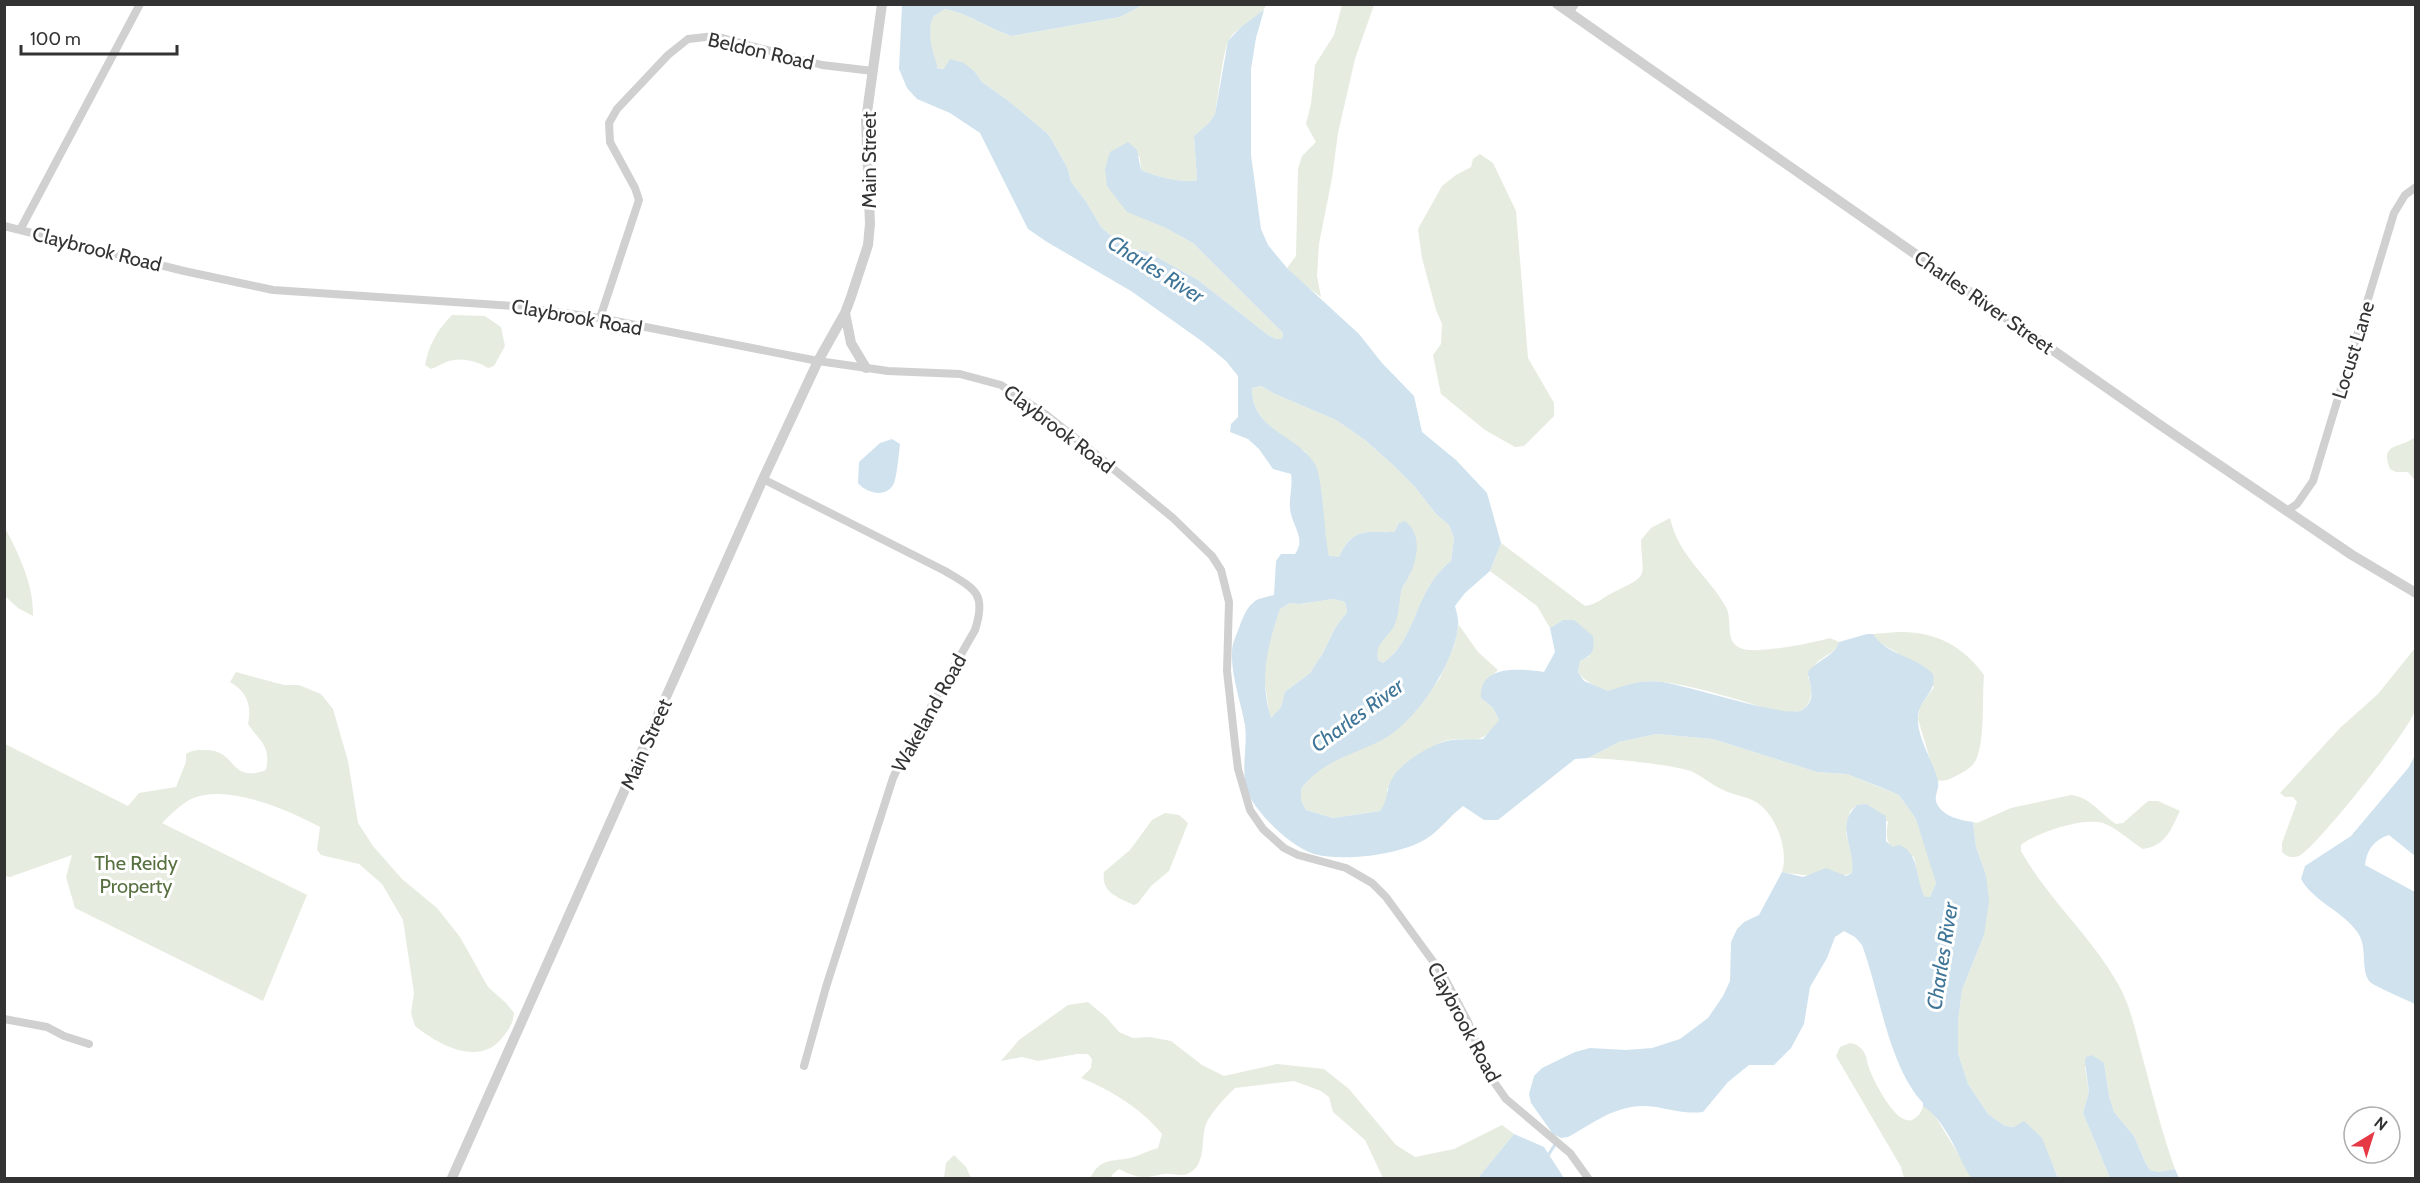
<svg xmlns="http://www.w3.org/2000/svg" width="2420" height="1183" font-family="Cabin,sans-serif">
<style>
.green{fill:#e6ecdf}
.water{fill:#cfe2ee;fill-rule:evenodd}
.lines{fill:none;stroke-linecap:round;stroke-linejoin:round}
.stream{stroke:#cfe2ee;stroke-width:3}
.river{stroke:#cfe2ee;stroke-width:18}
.minor{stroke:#d0d0d0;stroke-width:8}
.tertiary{stroke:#d0d0d0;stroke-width:10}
.labels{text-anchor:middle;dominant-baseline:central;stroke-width:6;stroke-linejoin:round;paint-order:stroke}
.street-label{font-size:20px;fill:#333;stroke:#fff}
.park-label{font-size:20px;fill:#56703f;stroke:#fff}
.water-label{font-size:21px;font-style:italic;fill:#3f7597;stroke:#fff}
</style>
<rect width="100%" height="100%" fill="#fff"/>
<path class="green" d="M1143 5H1266C1260 20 1238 24 1229 40 1223 50 1218 98 1215 114L1209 123 1194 136 1197 180C1184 184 1154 176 1141 170L1140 158 1128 142 1164 227 1193 243 1283 333 1282 339H1276L1268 335 1198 280 1146 251 1125 248 1101 227 1085 200 1071 182 1068 169 1049 135 1010 102 982 82 975 72 936 68 932 56 919 38 934 16 945 9C968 13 988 29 1012 36L1120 17Z
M1342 5H1374L1355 59 1338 133 1332 178 1319 244 1317 276 1321 297 1302 283 1287 268 1296 256 1298 169 1302 156 1316 142 1306 124 1311 104 1315 65 1334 35Z
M1480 154 1493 163 1516 211 1528 358 1554 403V416L1524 446 1515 447 1485 430 1441 394 1433 355 1441 344 1442 324 1436 310 1422 258 1418 229 1442 186 1456 175 1471 167 1473 159Z
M452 315 485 316 501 327 505 346 494 366 488 368C478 361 461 357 449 361 443 363 437 367 431 369L425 365C429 345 437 330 452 315Z
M1261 386 1275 394 1336 420 1365 440 1393 465 1415 487 1436 514 1449 525 1454 538 1451 561C1415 588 1418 639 1383 663L1378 660 1376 652 1379 644 1394 626 1401 590 1410 574 1399 523 1394 532C1365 533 1353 527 1339 557H1329L1306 452C1282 435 1251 421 1252 388Z
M2415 437V480L2408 472H2396L2390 469C2379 442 2401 449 2415 437Z
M1670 518C1679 557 1707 574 1726 607 1733 620 1724 641 1740 648 1757 655 1811 643 1830 638L1839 642C1836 652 1828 654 1820 660 1815 663 1812 671 1808 677 1814 691 1812 712 1793 712 1775 713 1756 705 1739 700 1715 693 1688 685 1662 682 1643 679 1626 685 1608 692 1596 686 1586 683 1578 672L1580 661 1590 656 1563 620 1550 628 1537 606 1490 571 1501 543 1585 606C1598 604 1603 597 1614 592 1651 574 1642 578 1641 540L1651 528Z
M5 528C19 554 34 586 33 616L18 608 5 596Z
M1334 599 1345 602 1347 612 1335 628 1323 653 1310 673 1285 692 1281 707 1270 719 1264 676 1268 645 1280 609 1290 603 1299 604Z
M1459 625 1478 652 1498 670 1484 683 1481 698 1493 708 1499 720C1476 756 1463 729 1437 745 1420 755 1402 775 1387 789V802L1380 811 1333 818 1306 810 1301 800V789L1316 771 1416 711 1440 678 1454 646Z
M1898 632C1935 631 1962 645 1984 675 1982 697 1985 741 1976 760 1972 768 1962 773 1954 777 1948 780 1943 782 1936 780L1918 719 1920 707 1934 687 1896 652 1878 642 1873 634Z
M2415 648C2416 665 2420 698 2414 713 2406 734 2316 848 2299 856 2292 858 2287 857 2282 852V843L2297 802 2293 797H2285L2280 793 2340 728 2378 694Z
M236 672 284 685H299L321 694 333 709 348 761 358 823 373 846 402 879 437 908 460 937 488 987 506 1003 514 1013C513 1024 509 1029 502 1038 479 1067 439 1045 415 1026L411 1013 414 993 403 920 382 884 359 864 321 855 317 850 320 827C288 810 227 783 191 799 181 804 170 815 162 823L307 895 263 1001 75 908 66 877 72 855 10 877 5 876V744L128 806 139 793 176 787 186 762V754C192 750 197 750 204 750 238 749 228 784 266 770 271 746 261 743 248 724 252 705 247 692 230 682Z
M1656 734 1713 739 1817 772 1847 774 1899 795 1916 819 1933 868 1936 883 1930 897H1925L1920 888 1914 857C1893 847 1883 848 1888 822L1866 804 1856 806 1850 811 1846 834 1854 861 1852 873C1839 879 1796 875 1782 872 1789 850 1776 814 1756 802 1746 796 1732 795 1721 789 1711 784 1703 777 1693 772 1677 765 1607 758 1588 758L1619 742Z
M2071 795C2090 797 2101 814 2116 824L2123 823 2148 801H2158L2180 811C2171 829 2166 846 2143 849 2130 841 2117 828 2103 823 2083 817 2037 832 2021 845V851C2048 899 2091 936 2118 984 2131 1006 2136 1034 2143 1059 2153 1096 2162 1133 2175 1169L2158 1172 2150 1170 2146 1164 2134 1136 2114 1112 2109 1096 2104 1063 2085 1067 2089 1092 2083 1113 2110 1178H2058L2053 1165 2014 1127 2005 1126 1988 1114 1968 1084 1958 1053V1021L1962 990 1984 935 1986 875 1976 847 1973 822 1977 823 2011 808Z
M1165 813 1179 815 1188 823 1169 871 1151 886 1138 903 1134 905C1118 897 1101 893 1104 872L1130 850 1152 820Z
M1088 1002 1106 1017 1119 1032 1133 1038 1150 1037 1171 1041 1202 1065 1224 1076 1277 1064 1324 1069 1349 1089 1396 1145 1415 1157 1454 1149 1502 1125 1514 1134 1478 1178H1383L1365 1140 1333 1112 1329 1097 1321 1091 1294 1081 1235 1088C1225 1098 1215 1108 1208 1120 1199 1135 1208 1161 1191 1172 1182 1178 1173 1173 1164 1174 1143 1178 1139 1179 1119 1169L1112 1175 1111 1178H1090C1101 1158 1110 1162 1130 1158 1139 1156 1149 1150 1158 1148L1162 1134C1142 1109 1111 1090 1081 1078L1091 1068 1092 1059 1088 1054H1077L1038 1061 1022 1057 1001 1061 1019 1040 1068 1005Z
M1850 1043C1857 1044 1862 1048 1865 1054 1867 1058 1867 1063 1869 1068 1873 1080 1896 1126 1912 1120 1918 1117 1922 1112 1923 1106L1932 1111 1973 1178H1904L1901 1167 1836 1056 1840 1047Z
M954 1155 966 1167 971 1178H944L946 1163Z"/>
<path class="water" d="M902 5H1143L1120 17 1012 36C989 29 968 13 945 9L934 16 919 38 932 56 936 68 944 69 950 59 964 63 975 72 982 82 1010 102 1049 135 1068 169 1071 182 1085 200 1101 227 1125 248 1146 251 1198 280 1268 335 1276 339H1282L1283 333 1193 243 1164 227 1127 212 1107 186 1105 169 1110 152 1128 142 1137 150 1141 170C1154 176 1184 184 1197 180L1194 136 1209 123 1215 114 1228 41 1241 27 1264 10 1256 38 1251 69V155L1261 229 1268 245 1287 268 1359 334 1382 363 1414 396 1422 432 1456 460 1487 493 1501 543 1490 571 1465 593 1455 606C1457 613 1459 621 1458 628 1453 665 1416 722 1382 740 1351 756 1324 759 1301 789V800L1306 810 1333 818 1380 811C1389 800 1385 789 1393 777 1402 762 1433 743 1451 740 1461 739 1472 740 1483 739L1499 720 1493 708 1481 698C1479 663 1522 669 1544 672L1555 652 1550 628 1563 620H1574L1593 636C1595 650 1593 655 1580 661L1578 672 1584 681 1608 691C1626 685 1643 679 1662 682 1687 685 1787 719 1802 710 1818 700 1809 685 1808 672 1817 660 1835 656 1839 642L1867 634H1873C1886 655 1916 656 1933 674 1937 692 1920 699 1918 716 1916 736 1934 763 1938 781 1940 789 1933 796 1937 804 1944 817 1960 820 1973 822L1976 847 1986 875 1989 901 1984 935 1962 990 1958 1021V1053L1968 1084 1988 1114 2005 1126 2014 1127 2024 1121 2042 1138 2058 1178H1973L1969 1175C1957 1153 1945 1120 1923 1106V1103C1888 1065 1880 993 1862 945L1855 937 1844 931 1835 937 1827 958 1810 987 1804 1024 1791 1048 1774 1065H1749L1728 1082 1703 1112C1686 1114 1673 1110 1656 1107 1620 1101 1597 1121 1568 1137L1561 1138 1553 1134 1531 1103 1529 1094 1534 1076 1542 1068 1575 1052 1590 1048 1626 1050 1652 1048 1680 1039 1708 1018 1723 996 1730 981 1731 942 1737 929 1744 922 1759 915 1782 872 1803 877 1826 868 1846 876 1852 873C1856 846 1834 828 1857 805L1866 804 1886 816V841L1893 847 1899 845C1920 852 1915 880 1925 897H1930L1936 883 1916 819 1899 795 1880 787 1847 774 1817 772 1713 739 1656 734 1619 742 1588 758 1575 759 1498 820H1484L1463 806C1450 816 1440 830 1426 839 1400 855 1343 862 1314 854 1291 847 1258 815 1248 793 1240 771 1248 747 1245 725 1241 702 1228 667 1233 644 1235 637 1239 629 1241 622 1244 616 1247 607 1253 603 1257 598 1268 597 1274 595L1276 561 1281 554H1295C1307 538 1291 525 1290 508 1289 497 1293 486 1291 474L1273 469 1259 449 1248 439 1230 432 1231 424 1238 417V376L1226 361 1203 342 1131 291 1047 242 1028 229 980 133 950 113 917 99 907 88 899 69ZM1261 386 1275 394 1336 420 1365 440 1393 465 1415 487 1436 514 1449 525 1454 538 1451 561C1414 589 1418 639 1383 663L1378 660C1374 642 1389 638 1395 624 1399 614 1399 603 1401 592 1402 586 1407 581 1409 576 1418 558 1422 534 1405 521L1399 523 1394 532C1365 533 1353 527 1339 557L1329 556C1324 536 1323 478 1315 464 1297 434 1251 431 1252 388ZM1334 599 1345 602 1347 612 1335 628 1323 653 1310 673 1285 692 1281 707 1271 718C1259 678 1267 648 1280 609L1290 603 1299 604Z
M892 439 900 444C899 452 897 476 894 483 887 499 866 493 858 483L859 462 880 443Z
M2415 755V856L2389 835C2374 840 2367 849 2365 865L2415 892V1004C2407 1000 2374 986 2370 982 2360 970 2368 948 2358 933 2343 911 2314 902 2301 879L2305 866 2351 836 2409 767Z
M2092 1055 2104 1063 2109 1096 2114 1112 2134 1136 2146 1164 2150 1170 2158 1172 2175 1169 2179 1178H2110L2083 1113 2089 1092 2085 1062 2086 1057Z
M1514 1134 1544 1147 1564 1178H1478Z"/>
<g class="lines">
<path class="stream" d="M1547 1157 1556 1143"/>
<path class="river" d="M928 66C921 47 916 22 930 4"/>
<path class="minor" d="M1570 12 1575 4
M4 226 184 271 273 290 513 306 600 318 818 361 888 371 960 374 1001 385 1045 414 1094 453 1173 518 1212 556 1221 570 1229 602 1227 671 1235 744 1238 769 1250 810 1263 829 1284 848 1298 855 1346 868 1372 883 1386 897 1443 975 1468 1022 1489 1075 1506 1099 1570 1153 1588 1178
M20 230 140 4
M600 318 639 200 635 188 610 142 609 123 617 109 668 55 688 39 715 36 822 65 873 71
M763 479 945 571C975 589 987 593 975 630L905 752 893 778 826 987 804 1066
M2287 511 2297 504 2313 481 2394 213 2405 195 2416 187
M4 1019 47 1027 64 1036 89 1044"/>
<path class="tertiary" d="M1557 4 2163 427 2352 555 2416 593
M845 313 851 343 866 368
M452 1178 763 479 818 361 845 313 851 297 868 245 870 224 866 120 882 4"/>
</g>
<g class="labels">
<g class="street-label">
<text transform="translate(761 51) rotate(13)">Beldon Road</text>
<text transform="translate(869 160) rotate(-90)">Main Street</text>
<text transform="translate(97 249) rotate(14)">Claybrook Road</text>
<text transform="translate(1984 302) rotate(35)">Charles River Street</text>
<text transform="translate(577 317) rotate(10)">Claybrook Road</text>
<text transform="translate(2353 350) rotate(-73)">Locust Lane</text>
<text transform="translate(1059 429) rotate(37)">Claybrook Road</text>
<text transform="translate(929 713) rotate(-61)">Wakeland Road</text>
<text transform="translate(646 744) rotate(-66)">Main Street</text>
<text transform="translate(1464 1022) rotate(62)">Claybrook Road</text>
</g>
<g class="park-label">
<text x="136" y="863">The Reidy<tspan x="136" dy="23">Property</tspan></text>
</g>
<g class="water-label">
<text transform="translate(1156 269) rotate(32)">Charles River</text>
<text transform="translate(1357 715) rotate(-36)">Charles River</text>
<text transform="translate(1942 956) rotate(-81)">Charles River</text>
</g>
</g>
<rect width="2420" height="1183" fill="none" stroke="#333333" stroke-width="12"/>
<g transform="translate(2372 1135) rotate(38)"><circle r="28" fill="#ffffff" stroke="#adadad" stroke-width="1.5"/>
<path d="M0-4.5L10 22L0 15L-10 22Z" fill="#e63946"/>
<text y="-9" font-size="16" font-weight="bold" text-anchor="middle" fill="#333333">N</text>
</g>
<path d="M21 45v9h156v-9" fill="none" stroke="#333333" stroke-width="3"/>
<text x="30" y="45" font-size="18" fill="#333333" stroke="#ffffff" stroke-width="4.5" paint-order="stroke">100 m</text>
</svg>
